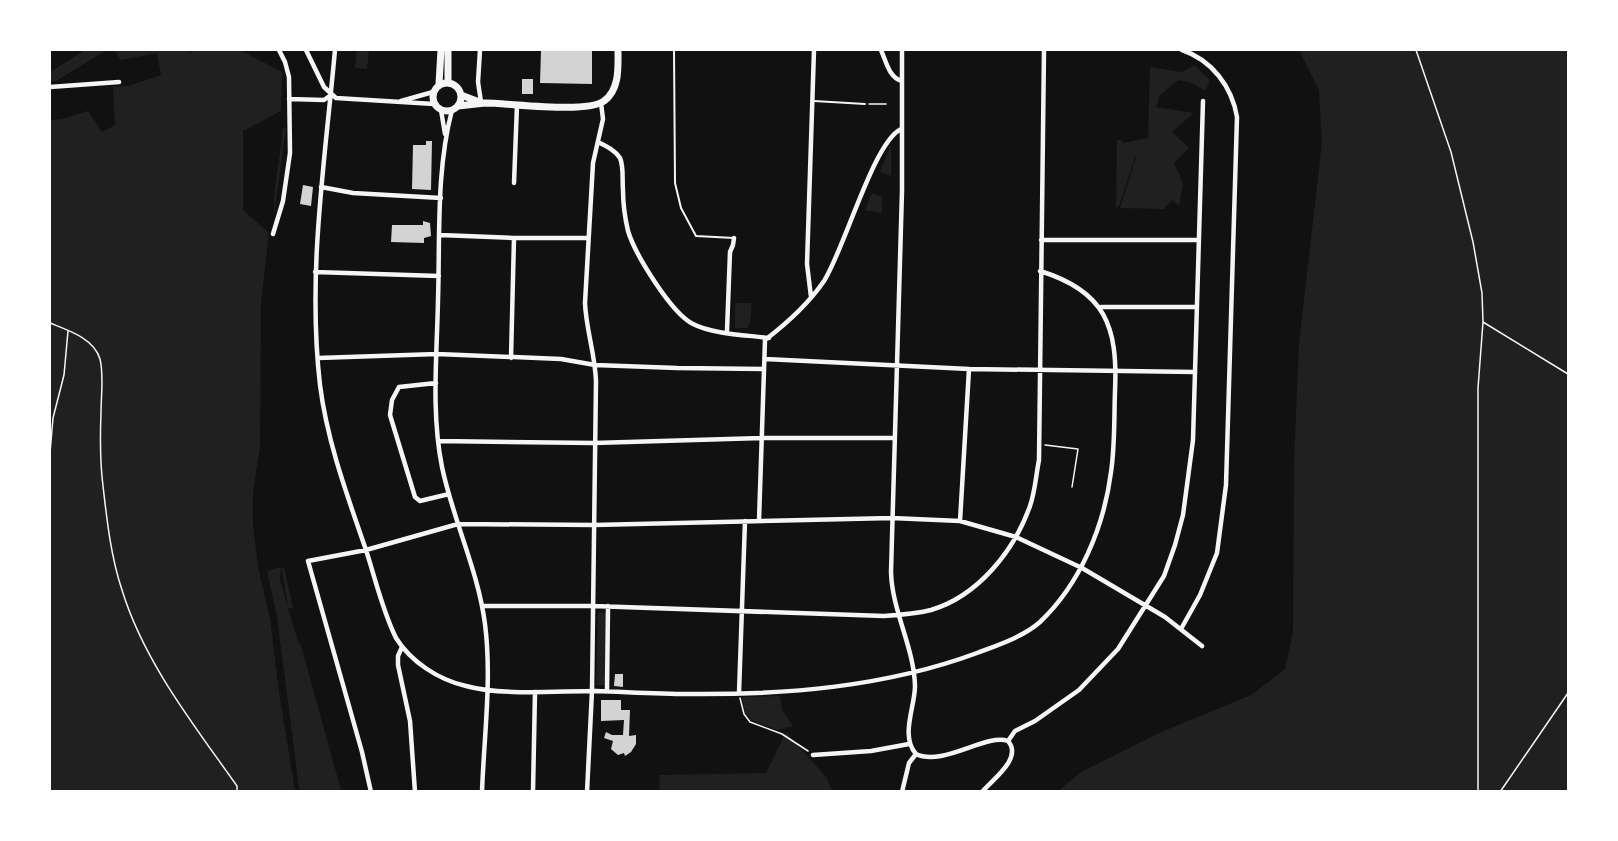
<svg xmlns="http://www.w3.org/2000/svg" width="1618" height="841" font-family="Helvetica,sans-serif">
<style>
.green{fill:#202020}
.building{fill:#d3d3d3}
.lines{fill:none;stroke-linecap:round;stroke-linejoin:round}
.path{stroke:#f5f5f5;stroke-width:1.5}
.service{stroke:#f5f5f5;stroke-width:2}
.minor{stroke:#f5f5f5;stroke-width:4.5}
.primary{stroke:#f5f5f5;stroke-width:7}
</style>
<rect width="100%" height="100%" fill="#111"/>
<path class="green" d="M85 50H107L56 81H50V72Z
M114 50H184L191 52 193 50H240L282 72 281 111 243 131V210L269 233 261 302 260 447 253 492V525L258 567 270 619 279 692 295 791 50 792V120L62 119 88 111 102 132 115 125 113 87 128 86 161 75 157 53 121 60Z
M357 50H369L367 69 355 68Z
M1299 50H1568V791L1057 792 1081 772 1159 733 1251 695 1285 669 1293 631 1294 462 1299 344 1322 142 1319 90Z
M1194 65 1210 80 1205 91 1192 83 1178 80 1160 95 1156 107 1194 113 1172 132 1189 148 1174 163 1183 183 1179 206 1172 200 1164 209 1120 208 1136 158 1132 153 1135 158 1119 206 1116 208 1117 140H1121L1123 143 1148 138 1150 67 1182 72Z
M283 128H286L274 215V198Z
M891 144V176L880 172Z
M872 193 882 197V213L865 210Z
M735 303H751V316L748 328H735Z
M281 567 280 580 288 607 282 570 284 567 293 608H288L299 645 300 642 341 790 344 791H300L299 787 277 617 267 571Z
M598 612 607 613 605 685H596Z
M780 696 782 710 793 726 777 730 751 720 745 712 742 697Z
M786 732 827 778 832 791 659 792 660 775 766 773Z"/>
<path class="building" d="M541 50 592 51V84L540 83Z
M522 79H533V94H522Z
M426 141H432L431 190 412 189 413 145H426Z
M303 185 313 187 311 206 300 204Z
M423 221 430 223 431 236 424 238V243L391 242 392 225H423Z
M615 674H623V687L614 686Z
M601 700H621V710H630L629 736 636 735V744L631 752 625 756 624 753 618 755 611 749 613 741 604 738 606 732 612 735H623L624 720 601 721Z"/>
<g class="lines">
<path class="path" d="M1416 50 1451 152 1473 242 1482 293 1483 322 1478 388V792
M869 104H886
M1483 322 1568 374
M50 323C67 330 94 338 100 359 104 375 101 396 101 413 100 438 100 462 103 486 107 521 111 557 122 590 144 662 194 725 237 786V792
M1045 445 1078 449 1072 487
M50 453 53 418 64 375 68 331
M740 698 744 714 750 722 782 734 808 751
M1500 792 1568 693"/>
<path class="service" d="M674 50 675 183 681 208 696 236 734 238
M814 101 865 104"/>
<path class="minor" d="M306 50 324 87 336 98 434 104
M335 50C325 161 307 273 320 385 327 441 347 495 365 547 375 577 382 610 396 638 411 662 439 680 466 686 503 696 556 691 596 691 627 692 657 694 688 694 786 695 885 687 977 653 998 645 1023 637 1040 622 1080 584 1104 527 1111 472 1115 446 1114 418 1115 391 1118 326 1105 291 1040 271
M480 50 478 82 481 102
M881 50C886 61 889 78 902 81
M902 50V191L891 572C892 611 914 647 915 686 915 707 900 736 916 754 943 767 986 733 1008 741
M50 87 119 82
M289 99 324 100 331 95
M401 101 433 92
M441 110 445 134
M452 110C436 171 440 237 438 300 437 355 431 412 442 467 453 520 478 570 485 624 492 679 484 736 482 792
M598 142C606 146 615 150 620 158 624 167 622 180 623 190 623 203 625 218 628 231 635 254 671 313 693 324 712 334 746 335 769 338
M514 183 517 105
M321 187 353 193 441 198
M273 234 283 201 290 153 289 77 285 62 279 50
M440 235 514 238H588
M1041 240H1199
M315 272 439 276
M811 297 807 264 814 50
M1101 307H1197
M727 331 730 252 733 245 734 238
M318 358 437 354 561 359 595 365 677 368 764 369
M511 358 514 238
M765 359 969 369 1195 372
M436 383 399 387 392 400 390 415 415 497 420 501 449 494
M438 441 594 443 762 438H893
M759 521 765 340C786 324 809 303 824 281 845 248 873 143 901 129
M960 521 969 369
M482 606H593L884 616C900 615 915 614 931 610 978 596 1014 551 1030 506 1035 492 1036 475 1039 460L1044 50
M1181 629 1200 595 1217 553 1226 485 1237 117C1232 87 1212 60 1182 50
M402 647 398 656V665L410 721 415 792
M607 691 608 606
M739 693 745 521
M1008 741 1015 731 1035 721 1079 690 1118 649 1164 576 1175 545 1183 515 1193 440 1203 101
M813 755 871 751 909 744
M371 792 362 752 308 561 366 550 458 524 594 525 892 518 960 521 1016 537 1082 568 1165 617 1202 646
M533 792 535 692
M587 792 592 691 596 381C595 354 586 329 585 303L593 163 603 119 601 103
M902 792 909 763 916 754
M982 792C993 779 1023 758 1008 741"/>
<path class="primary" d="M448 50V82
M433 97a14 14 0 1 1 28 0a14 14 0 1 1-28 0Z
M439 84 441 50
M461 95 482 103
M458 106C467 105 476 104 485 103 510 103 586 114 604 101 620 90 618 66 618 50"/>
</g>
<rect width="1618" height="841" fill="none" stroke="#ffffff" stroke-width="102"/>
</svg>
